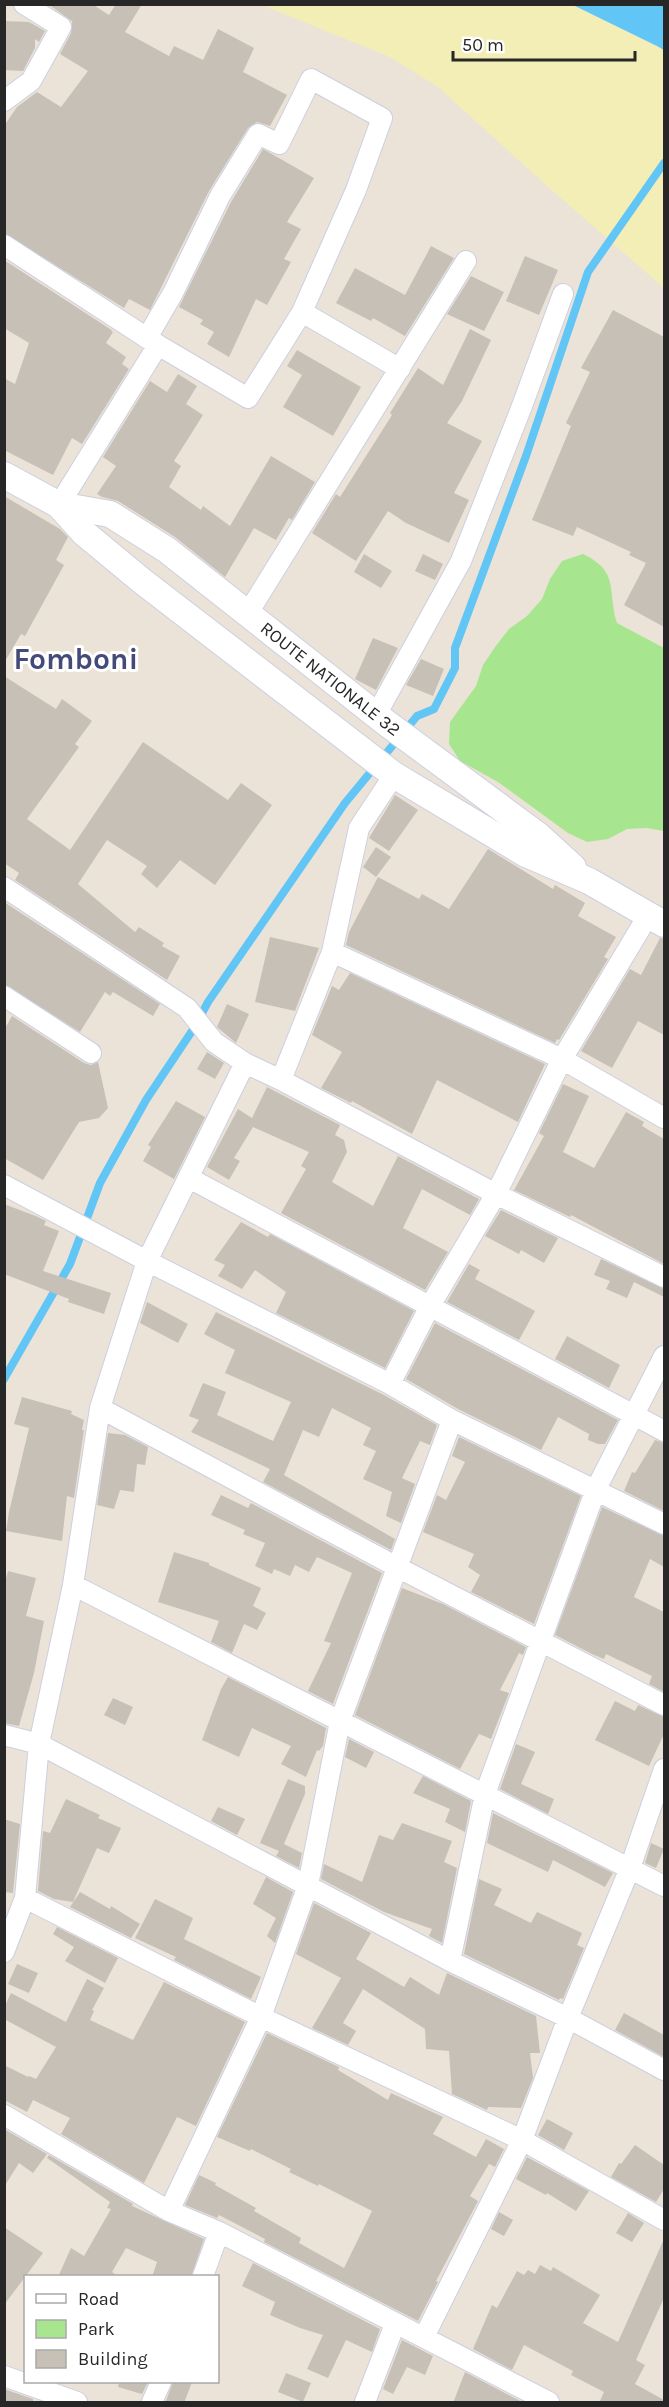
<svg xmlns="http://www.w3.org/2000/svg" width="669" height="2407" font-family="Karla,sans-serif">
<style>
.green{fill:#a7e68f}
.sand{fill:#f3eeb6}
.water{fill:#61c5f5}
.lines{fill:none;stroke-linecap:round;stroke-linejoin:round}
.stream{stroke:#61c5f5;stroke-width:8}
.building{fill:#c6c0b7}
.minor-casing{stroke:#cccfe1;stroke-width:22}
.tertiary-casing{stroke:#cccfe1;stroke-width:28}
.minor{stroke:#fff;stroke-width:20}
.tertiary{stroke:#fff;stroke-width:26}
.labels{text-anchor:middle;dominant-baseline:central;stroke-width:6;stroke-linejoin:round;paint-order:stroke}
.street-label{font-size:18px;fill:#272727;stroke:#fff}
.town-label{font-size:30px;font-weight:bold;fill:#454b79;stroke:#fff}
</style>
<rect width="100%" height="100%" fill="#ebe3d7"/>
<path class="green" d="M583 554C620 572 607 589 617 623L664 648V831L647 828 627 829 608 839 587 842 568 833 498 782 460 761 449 744 450 722 476 686 483 665 495 647 509 629 527 616 542 599 550 579 562 561Z"/>
<path class="sand" d="M262 5H573L664 50V288L545 184 438 87 390 57Z"/>
<path class="water" d="M573 5H664V50L657 46Z"/>
<g class="lines">
<path class="stream" d="M4 1379 70 1264 100 1183 146 1100 194 1028 208 1002 345 803 417 716 434 709 455 668V648L526 456 588 272 664 163"/>
</g>
<path class="building" d="M48 4H92L109 15 116 4H142L125 32 169 56 174 46 203 60 218 29 254 48 243 72 287 95 270 126 257 122 248 128 209 191 150 310 129 299 124 308 4 233V126L17 107 37 92 61 107 88 71 60 54 71 33 72 22H73Z
M4 21 29 22 45 31 39 42 35 39V48L23 71 4 70Z
M263 149 314 178 287 222 301 229 284 259 291 262 267 305 256 299 229 357 207 344 214 332 200 324 203 320 179 307 231 202Z
M431 246 454 258 405 336 373 318 371 321 336 303 355 268 405 295Z
M525 256 558 270 539 315 506 301Z
M4 260 110 329 113 332 106 343 126 357 122 364 129 369 82 444 72 438 53 475 4 450V378L15 384 29 343 4 328Z
M471 276 504 292 484 331 447 314Z
M613 310 664 337V627L624 605 646 563 629 555 631 552 577 527 573 536 532 520 571 426 566 423 590 372 581 368Z
M470 329 491 340 462 401 447 423 482 441 454 493 469 500 449 543 406 523 388 511 356 561 312 533 336 494 340 497 392 415 390 413 418 368 443 385Z
M297 350 361 387 333 436 283 407 302 375 287 366Z
M178 374 197 386 186 404 203 415 174 461 181 466 169 487 201 510 203 506 230 526 271 456 315 482 292 520 289 518 276 540 254 528 225 577 175 537 118 501 102 497 97 494 116 466 103 457 150 381 167 392Z
M4 496 60 529 68 537 56 560 64 565 25 636 21 634 4 663Z
M364 554 392 571 381 588 354 572Z
M423 554 443 564 435 580 415 571Z
M373 638 398 648 376 690 355 679Z
M421 659 444 669 433 696 406 685Z
M4 676 56 709 62 699 92 721 75 744 79 747 27 819 70 850 143 742 228 800 241 783 272 805 215 885 180 860 157 888 141 874 147 866 107 840 78 884 135 932 139 927 164 943 162 946 180 956 167 980 15 880 19 873 4 863Z
M395 795 418 810 389 851 369 838Z
M376 847 391 857 376 877 363 867Z
M488 849 553 889 555 885 585 903 578 916 616 937 604 957 608 959 559 1040 557 1039 555 1043 346 945 349 932 378 877 419 899 422 894 449 909Z
M4 902 160 1004 153 1016 113 992 110 996 105 992 80 1032 4 984Z
M270 937 319 948 295 1011 255 1002Z
M660 938 664 939V1035L638 1021 612 1068 581 1051 630 969 641 975Z
M350 973 545 1064 518 1122 437 1080 412 1134 352 1101 351 1103 321 1088 342 1052 312 1035 332 986 339 990Z
M227 1004 249 1014 236 1043 217 1027Z
M12 1016 84 1063 91 1065 98 1062 108 1108 99 1118 79 1122 43 1180 4 1158V1030Z
M207 1052 224 1063 215 1079 197 1069Z
M563 1084 589 1096 563 1152 594 1168 626 1112 644 1122 642 1126 664 1139V1264L571 1215 570 1217 514 1190 544 1136 539 1133Z
M267 1087 340 1125 335 1135 344 1140 347 1152 332 1182 373 1206 398 1156 479 1199 470 1215 422 1189 403 1228 448 1252 425 1290 281 1213 306 1169 301 1166 309 1152 253 1127 234 1158 240 1161 229 1180 207 1167 238 1109 252 1118Z
M176 1101 205 1117 174 1179 143 1161 151 1147 148 1145Z
M4 1204 38 1217 46 1221 44 1225 59 1231 43 1271 111 1293 104 1314 68 1302 69 1299 4 1274Z
M501 1210 558 1238 544 1263 521 1250 519 1254 485 1236Z
M241 1222 268 1237 270 1234 414 1311 385 1368 276 1313 286 1292 255 1270 242 1289 218 1276 225 1265 214 1260Z
M601 1259 664 1289V1297L634 1282 627 1298 606 1289 610 1281 594 1275Z
M469 1264 480 1270 475 1279 535 1311 519 1340 447 1302Z
M147 1302 188 1324 178 1343 140 1323Z
M216 1312 384 1395 437 1425 430 1445 420 1441 402 1478 415 1484 401 1523 386 1516 392 1492 363 1479 376 1451 363 1445 371 1428 332 1408 319 1437 303 1430 284 1475 395 1539 391 1550 263 1482 270 1469 191 1432 199 1420 189 1416 203 1383 226 1392 217 1415 273 1441 291 1402 225 1373 235 1350 204 1334Z
M435 1323 618 1420 605 1444H598L588 1440 589 1434 558 1417 541 1450 458 1409 406 1379Z
M567 1336 620 1365 609 1388 555 1359Z
M22 1397 72 1411 71 1414 84 1420 82 1430H84L74 1498 67 1496 62 1541 6 1531 9 1512 29 1428 14 1424Z
M108 1433 125 1435 148 1447 145 1465 137 1464 134 1492 120 1490 114 1509 97 1505Z
M459 1437 581 1496 534 1624 471 1592 480 1575 468 1567 474 1554 423 1532 437 1495 446 1500 465 1462 452 1456Z
M655 1440 664 1443V1511L624 1491 632 1472 635 1473Z
M221 1495 248 1508 251 1503 382 1573 333 1704 308 1691 331 1643 324 1641 352 1573 317 1557 309 1572 295 1565 290 1576 274 1569 272 1574 255 1566 265 1543 243 1534 245 1530 211 1515Z
M602 1507 664 1536V1567L650 1559 634 1597 664 1612V1692L649 1684 652 1676 606 1654 604 1659 592 1654 555 1635Z
M174 1552 209 1563V1565L261 1588 253 1606 266 1613 257 1630 244 1624 232 1653 211 1642 219 1621 158 1602Z
M8 1571 36 1578 26 1616 44 1621 34 1673 19 1726 4 1723V1586Z
M402 1588 443 1604 526 1647 523 1655 519 1653 500 1690 509 1693 491 1739 479 1734 460 1769 355 1715Z
M228 1677 326 1728 323 1746 319 1751 317 1750 306 1777 281 1764 291 1746 252 1728 239 1757 202 1740 221 1689Z
M113 1698 133 1707 125 1725 104 1715Z
M615 1701 635 1711 638 1705 664 1717V1734L649 1766 595 1740Z
M349 1739 374 1752 366 1768 345 1757Z
M516 1744 535 1752 521 1784 554 1799 548 1814 500 1789Z
M423 1776 471 1801 465 1832 445 1822 450 1809 413 1793Z
M288 1779 305 1786V1794L284 1844 302 1853 299 1868 276 1856 279 1851 260 1843Z
M66 1799 100 1815 98 1818 121 1828 109 1853 97 1848 73 1902 54 1899 38 1891 43 1831 50 1833Z
M218 1807 245 1819 237 1835 211 1821Z
M493 1813 613 1873 605 1887 553 1860 548 1872 487 1843Z
M4 1819 20 1824 13 1893 4 1892Z
M402 1823 452 1841 444 1862 457 1868 442 1943 429 1936 432 1929 384 1912 321 1879 324 1864 362 1882 379 1835 393 1840Z
M651 1843 664 1849 656 1868 645 1863Z
M266 1877 293 1892 275 1943 267 1936 276 1918 253 1904Z
M479 1879 502 1889 494 1905 531 1923 537 1912 582 1933 577 1945 584 1948 563 1999 560 1998 559 2000 464 1954Z
M80 1892 110 1909 111 1906 140 1924 131 1938 70 1907Z
M155 1899 193 1918 184 1939 261 1977 251 1999 174 1960 176 1957 135 1938Z
M314 1903 371 1933 356 1959 404 1987 410 1977 439 1995 447 1973 536 2016 540 2053H530L533 2078 521 2108 488 2107 487 2110 452 2094 449 2051 426 2049 425 2029 363 1989 343 2023 356 2031 348 2045 312 2028 341 1978 296 1954Z
M57 1927 118 1958 105 1983 65 1961 74 1947 53 1934Z
M17 1964 38 1973 29 1993 8 1984Z
M87 1979 104 1988 92 2010 94 2011 90 2020 133 2040 164 1982 245 2022 196 2126 177 2117 144 2183 61 2134 70 2118 33 2100 27 2112 4 2100V2065L28 2077 29 2076 36 2079 56 2047 4 2019V2008L11 1993 66 2022Z
M624 2013 664 2035V2057L615 2030Z
M267 2033 339 2067 338 2070 388 2100 391 2093 443 2117 433 2134 489 2164 470 2196 478 2201 436 2281 438 2282 418 2321 264 2242 265 2239 219 2215 217 2218 185 2205 199 2175 216 2183 215 2185 256 2208 254 2211 301 2238 299 2243 344 2268 372 2211 319 2184 318 2186 289 2172 291 2169 251 2149 250 2151 217 2137Z
M547 2119 573 2133 564 2150 538 2135Z
M4 2129 47 2154 33 2173 19 2163 4 2187Z
M486 2139 504 2149 495 2167 476 2157Z
M635 2145 664 2165V2189L656 2202 611 2177 619 2163 621 2164Z
M49 2155 133 2204 132 2206 204 2239 191 2277H152L157 2262 126 2248 112 2272 119 2277H58L71 2248 84 2256 111 2209 107 2208 110 2202 47 2158Z
M527 2157 589 2191 576 2211 547 2193 546 2195 516 2179Z
M499 2212 513 2220 504 2236 491 2229Z
M628 2213 644 2223 632 2242 616 2233Z
M4 2227 43 2253 4 2305Z
M664 2239V2298L636 2360 645 2365 635 2384 664 2400V2403H599L604 2392 571 2375 573 2371 524 2345 512 2370 473 2349 492 2305 497 2308 517 2271 524 2275 528 2270 535 2274 540 2265 551 2271 553 2267 600 2295 583 2323 618 2342Z
M253 2263 380 2329 372 2352 346 2340 328 2378 307 2369 323 2335 300 2328 270 2315 275 2302 242 2286Z
M402 2340 433 2356 425 2375 407 2367 393 2394 383 2389Z
M465 2372 524 2403H453Z
M286 2373 311 2383 303 2402 278 2392Z
M119 2382H148L142 2394 118 2387Z
M173 2382H192L184 2403 166 2401Z
M4 2389 33 2399V2403H4Z"/>
<g class="lines">
<g class="minor-casing">
<path id="minor" d="M4 101 31 81 61 27 24 4
M4 245 147 338 158 345 248 398 302 312 356 190 382 118 311 79 279 144 258 134 220 196 173 293 147 338
M302 312 400 369
M59 505 158 345
M248 613 466 261
M376 715 461 561 522 406 563 294
M4 887 187 1008 214 1042 245 1063
M332 952 562 1059 664 1118
M4 996 91 1053
M281 1080 496 1194 664 1277
M189 1178 664 1431
M4 1185 147 1261 390 1384 452 1420 664 1524
M390 1384 430 1306 496 1194 562 1059 649 914
M100 1408 397 1567 664 1705
M73 1585 664 1886
M4 1735 39 1744 450 1961 568 2018 664 2070
M25 1898 261 2017 522 2140 664 2220
M4 1952 25 1898 39 1744 73 1585 100 1408 147 1261 245 1063 281 1080 332 952 359 828 394 775
M450 1961 485 1794 596 1489 664 1356
M4 2115 169 2211 219 2232 549 2402
M169 2211 261 2017 308 1885 340 1721 452 1420
M203 2276 219 2232
M424 2337 522 2140 568 2018 630 1868 664 1769
M4 2376 77 2402
M152 2402 161 2382
M365 2402 395 2324"/>
</g>
<g class="tertiary-casing">
<g id="tertiary">
<path id="s1" d="M4 475 59 505 110 514 167 550 385 722 539 836 573 867"/>
<path d="M59 505 84 533 142 581 394 775 526 854 589 881 664 924"/>
</g>
</g>
<use href="#minor" class="minor"/>
<use href="#tertiary" class="tertiary"/>
</g>
<g class="labels">
<g class="street-label">
<text stroke="none"><textPath href="#s1" startOffset="390">ROUTE NATIONALE 32</textPath></text>
</g>
<g class="town-label">
<text x="76" y="659">Fomboni</text>
</g>
</g>
<rect width="669" height="2407" fill="none" stroke="#272727" stroke-width="12"/>
<rect x="24" y="2275" width="195" height="108" fill="#ffffff" stroke="#a9a9a9" stroke-width="1.5"/>
<rect x="36" y="2294" width="30" height="9" fill="#ffffff" stroke="#a9a9a9" stroke-width="1.5"/>
<text x="78" y="2305" font-size="18" fill="#272727">Road</text>
<rect x="36" y="2320" width="30" height="18" fill="#a7e68f" stroke="#a9a9a9" stroke-width="1.5"/>
<text x="78" y="2335" font-size="18" fill="#272727">Park</text>
<rect x="36" y="2350" width="30" height="18" fill="#c6c0b7" stroke="#a9a9a9" stroke-width="1.5"/>
<text x="78" y="2365" font-size="18" fill="#272727">Building</text>
<path d="M453 51v9h182v-9" fill="none" stroke="#272727" stroke-width="3"/>
<text x="462" y="51" font-size="18" fill="#272727" stroke="#ffffff" stroke-width="4.5" paint-order="stroke">50 m</text>
</svg>
